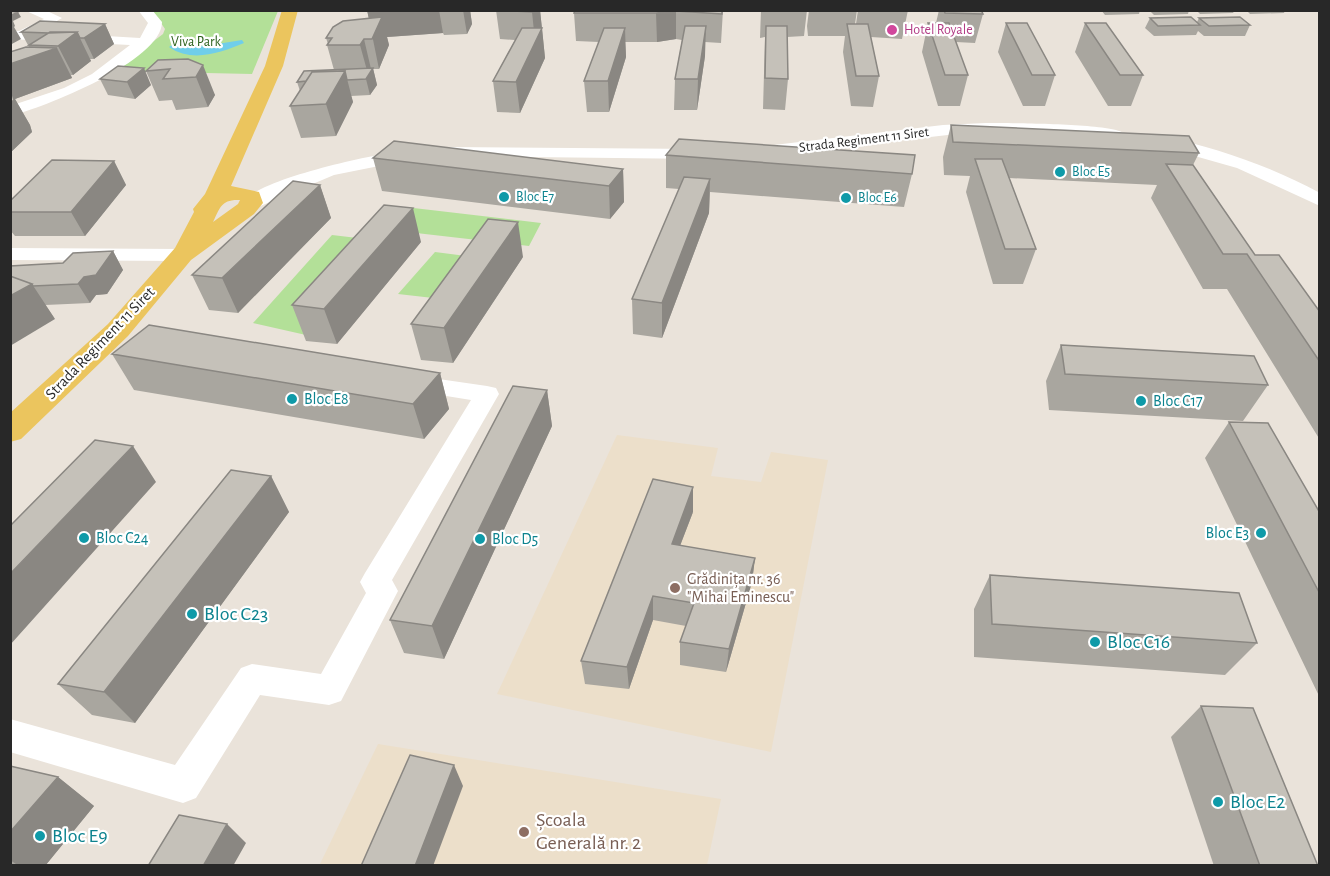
<svg xmlns="http://www.w3.org/2000/svg" width="1330" height="876" font-family="'Alegreya Sans',sans-serif">
<style>
.education{fill:#ecdfca}
.green{fill:#b3e098}
.water{fill:#70ceea}
.lines{fill:none;stroke-linecap:round;stroke-linejoin:round}
.minor{fill:#fff;fill-rule:evenodd}
.major{fill:#ebc55e;fill-rule:evenodd}
.wall{fill:#a9a69f}
.shaded-wall{fill:#8a8782}
.building{fill:#c5c1b9;stroke:#8a8782;stroke-width:1.5}
.hotel-dot{fill:#d1479c;stroke:#fff;stroke-width:2}
.culture-dot{fill:#0f9aa8;stroke:#fff;stroke-width:2}
.education-dot{fill:#8d6e63;stroke:#fff;stroke-width:2}
.labels{text-anchor:middle;dominant-baseline:central;stroke-width:4.5;stroke-linejoin:round;paint-order:stroke}
.far-hotel-label{font-size:14px;fill:#b23c85;stroke:#fff;text-anchor:start}
.far-park-label{font-size:14px;fill:#2d621c;stroke:#fff}
.far-street-label{font-size:14px;fill:#282828;stroke:#fff}
.far-culture-label{font-size:14px;fill:#0d838f;stroke:#fff;text-anchor:start}
.street-label{font-size:16px;fill:#282828;stroke:#fff}
.culture-label{font-size:16px;fill:#0d838f;stroke:#fff;text-anchor:start}
.education-label{font-size:16px;fill:#785e54;stroke:#fff;text-anchor:start}
.near-culture-label{font-size:20px;fill:#0d838f;stroke:#fff;text-anchor:start}
.near-education-label{font-size:20px;fill:#785e54;stroke:#fff;text-anchor:start}
</style>
<rect width="100%" height="100%" fill="#eae3da"/>
<path class="education" d="M617 435 718 448 711 476 761 482 771 452 828 460 771 752 497 694Z
M378 744 721 799 707 865 319 866Z"/>
<path class="green" d="M153 11H278L252 74 114 71 163 34 165 29Z
M405 207 541 223 529 246 390 230Z
M332 235 383 241 306 335 253 323Z
M435 252 474 257 442 299 398 294Z"/>
<path class="water" d="M242 40 244 43C220 53 192 63 169 47L175 43 205 46Z"/>
<g class="lines">
<path class="minor" d="M24 10H45L62 18 38 32 140 38 148 23 138 10H152L162 22C162 61 43 108 10 116V106L64 88 92 74 130 45 10 39V31H19L44 19Z
M986 123C1006 123 1117 123 1125 134L1117 139 1030 133H965L774 155 765 150 774 145 943 125Z
M1162 136C1217 148 1270 166 1320 193V206L1237 168 1156 145 1154 141Z
M447 147 702 149 711 154 702 159 441 156 438 152Z
M408 150 414 151 417 155 414 159 334 175 258 207H244L242 203C259 178 376 154 408 150Z
M10 248 182 249 189 251 192 255 189 259 182 261 10 260Z
M411 375 487 386 496 388 499 394 392 580 398 591 341 701 329 705 260 695 196 798 183 803 10 752V719L175 765 241 668 252 664 321 674 366 593 360 582 365 573 471 400 403 389 399 383 403 377Z"/>
<path class="major" d="M282 10H298L283 66 231 186 259 192 263 203 254 214 191 260 128 336 21 439 10 442V413L108 324 175 248 194 212 193 209 205 194 265 66ZM240 200 238 204 213 222C220 208 221 199 240 200Z"/>
</g>
<path class="wall" d="M367 10H470L472 24 467 34 444 35 443 33 387 37 389 45 379 69H373L377 85 370 95 351 96 353 102 336 136 301 138 290 106 300 91 297 82 334 70 327 45 328 44 326 38 369 18Z
M496 10H540L545 58 520 113 497 112 493 81 515 40 500 39Z
M575 10H723L721 43 705 42V56L697 110H674L675 79 682 40 676 39 657 42H625L626 57 609 112H587L584 81 599 42 576 41 574 13Z
M761 10H807L804 36 787 37 788 79 785 110 763 109 765 37 760 38Z
M809 10H857L855 24H856L858 10H908L902 39 871 37 879 76 873 107 851 106 843 52 845 36H808L807 26Z
M939 10H981L983 14 975 43 956 42 968 75 960 106H938L922 52 928 23H936Z
M1101 10H1140L1139 14 1105 15Z
M1149 10H1189L1188 14 1154 15Z
M1196 10H1235L1233 13 1200 14Z
M1246 10H1285L1284 13 1250 14Z
M1150 18 1197 22 1199 18 1250 25 1245 36H1204L1198 31 1196 35 1154 36 1145 28Z
M1006 23 1055 75 1045 106H1023L998 52Z
M1085 23 1143 75 1131 106H1108L1075 52Z
M105 24 114 44 94 59H90L91 61 73 75H71L72 78 15 99 30 125 32 132 10 153V52L29 47 21 32Z
M188 59 215 95 208 107 176 110 172 100 159 101 146 71Z
M100 79 151 85 135 99 108 95Z
M951 125 1199 153 1193 165 1255 255 1320 312V440L1227 289H1203L1151 198 1157 185 1009 178 1036 249 1023 284H993L966 192 970 176 944 175 943 157Z
M666 155 912 174 904 207 710 192 709 213 662 338 633 334 632 299 679 189 666 188Z
M373 158 623 169 624 202 610 219 382 191Z
M114 161 126 185 85 236H15L10 230V201Z
M320 185 331 218 238 313 209 310 192 275Z
M421 242 337 344 306 341 292 305Z
M113 251 123 270 107 294 96 295 90 303 45 305 55 319 10 266 63 263Z
M523 257 453 363 421 360 411 324Z
M1061 345 1268 385 1243 421 1049 410 1046 381Z
M112 354 440 373 449 409 424 439 134 390Z
M547 390 552 426 444 659 404 653 390 620Z
M1229 422 1320 513V698L1205 458Z
M271 476 289 512 135 723 92 715 58 684Z
M693 512 680 546 755 558 752 582 726 672 680 665V642L686 626 653 620 629 689 585 684 581 661Z
M990 575 1257 643 1225 675 974 657V609Z
M1201 706 1318 866H1214L1171 737Z
M10 766 58 777 94 806 45 866H10Z"/>
<path class="shaded-wall" d="M367 10H439L443 33 387 37 389 45 379 69Z
M463 10H470L472 24 467 34Z
M533 10H540L542 29 535 41 532 12Z
M676 11V39L657 42 656 13Z
M18 12 21 17 13 21 15 26 14 27 21 39 10 45V16Z
M105 24 114 44 94 59 84 38Z
M706 26 705 56 697 110 698 79Z
M542 28 545 58 520 113 516 82Z
M625 28 626 57 609 112 608 81Z
M77 32 91 61 73 75 58 46Z
M364 39 371 69 368 74 360 45Z
M57 48 72 78 15 99 30 125 32 132 10 153V64Z
M203 65 215 95 208 107 196 77Z
M144 68 151 85 135 99 127 82Z
M373 68 377 85 370 95 366 79Z
M345 71 353 102 336 136 326 104Z
M114 161 126 185 85 236 71 212Z
M623 169 624 202 610 219 609 186Z
M710 179 709 213 662 338V303Z
M320 185 331 218 238 313 222 278Z
M413 208 421 242 337 344 324 309Z
M518 222 523 257 453 363 444 328Z
M113 251 123 270 107 294 96 295 90 303 78 284 84 277Z
M32 284 55 319 10 346V296Z
M440 373 449 409 424 439 413 404Z
M547 390 552 426 444 659 432 626Z
M133 446 156 482 10 645V574Z
M271 476 289 512 135 723 104 692Z
M693 487V512L671 569 672 544Z
M755 558 752 582 726 672 729 649Z
M653 596V620L629 689 627 667Z
M454 765 463 786 433 866H415Z
M58 777 94 806 45 866H19L10 860V832Z
M227 824 246 843 233 866H203Z"/>
<path class="building" d="M497 10H533L532 12Z
M575 10H722V14L676 11 656 13H574Z
M944 10H981L983 14 945 13Z
M10 11 18 12 10 16Z
M382 17 372 39H364L360 45H327L332 38H326L333 27 343 21Z
M1191 17 1200 25 1158 26 1150 18Z
M1240 17 1250 25 1209 26 1199 18Z
M40 21 105 24 84 38H80L77 32 49 33 21 32Z
M928 23H949L968 75H945Z
M1006 23H1027L1055 75H1032Z
M1085 23H1106L1143 75H1120Z
M847 24H868L879 76H856Z
M685 26H706L698 79H675Z
M766 26H787L788 79 765 78Z
M522 28H542L516 82 493 81Z
M604 28H625L608 81H584Z
M50 32H77L58 46 29 45Z
M26 47 57 48 10 64V52Z
M188 59 203 65 196 77 163 79 170 69 146 71 158 60Z
M118 66 144 68 127 82 100 79Z
M373 68 366 79 347 80 345 71 312 72 306 81 297 82 304 71Z
M345 71 326 104 290 106 312 72Z
M10 92 12 93 14 100 10 103Z
M951 125 1189 136 1199 153 953 142Z
M679 139 915 155 912 174 666 155Z
M394 141 623 169 609 186 373 158Z
M975 159H1002L1036 249H1005Z
M52 160 114 161 71 212H10V201Z
M1166 164 1193 165 1255 255H1279L1320 312V362L1247 254H1223Z
M684 177 710 179 662 303 632 299Z
M293 181 320 185 222 278 192 275Z
M384 205 413 208 324 309 292 305Z
M488 219 518 222 444 328 411 324Z
M113 251 96 275 84 277 78 284 33 286 32 284 10 276V266L63 263 73 253Z
M10 276 32 284 10 296Z
M149 325 440 373 413 404 112 354Z
M1061 345 1254 356 1268 385 1065 374Z
M513 386 547 390 432 626 390 620Z
M1229 422 1268 423 1320 513V594Z
M95 440 133 446 10 574V526Z
M231 470 271 476 104 692 58 684Z
M653 479 693 487 672 544 755 558 729 649 680 642 694 603 653 596 627 667 581 661Z
M990 575 1239 593 1257 643 992 624Z
M1201 706 1253 708 1318 866H1260Z
M410 755 454 765 415 866H361Z
M10 766 58 777 10 832Z
M179 815 227 824 203 866H148Z"/>
<circle class="hotel-dot" cx="892" cy="30" r="6"/>
<g class="culture-dot">
<circle cx="1060" cy="172" r="6"/>
<circle cx="504" cy="197" r="6"/>
<circle cx="846" cy="198" r="6"/>
<circle cx="292" cy="399" r="6"/>
<circle cx="1141" cy="401" r="6"/>
<circle cx="1261" cy="533" r="6"/>
<circle cx="84" cy="538" r="6"/>
<circle cx="480" cy="539" r="6"/>
<circle cx="192" cy="614" r="6"/>
<circle cx="1095" cy="642" r="6"/>
<circle cx="1218" cy="802" r="6"/>
<circle cx="40" cy="836" r="6"/>
</g>
<g class="education-dot">
<circle cx="675" cy="588" r="6"/>
<circle cx="524" cy="832" r="6"/>
</g>
<g class="labels">
<g class="far-hotel-label">
<text x="904" y="30">Hotel Royale</text>
</g>
<g class="far-park-label">
<text x="196" y="42">Viva Park</text>
</g>
<g class="far-street-label">
<text transform="translate(864 140) rotate(-7)">Strada Regiment 11 Siret</text>
</g>
<g class="far-culture-label">
<text x="1072" y="172">Bloc E5</text>
<text x="516" y="197">Bloc E7</text>
<text x="858" y="198">Bloc E6</text>
</g>
<g class="street-label">
<text transform="translate(100 343) rotate(-46)">Strada Regiment 11 Siret</text>
</g>
<g class="culture-label">
<text x="304" y="399">Bloc E8</text>
<text x="1153" y="401">Bloc C17</text>
<text x="1249" y="533" text-anchor="end">Bloc E3</text>
<text x="96" y="538">Bloc C24</text>
<text x="492" y="539">Bloc D5</text>
</g>
<g class="education-label">
<text x="687" y="579">Grădinița nr. 36<tspan x="687" dy="18">"Mihai Eminescu"</tspan></text>
</g>
<g class="near-culture-label">
<text x="204" y="614">Bloc C23</text>
<text x="1107" y="642">Bloc C16</text>
<text x="1230" y="802">Bloc E2</text>
<text x="52" y="836">Bloc E9</text>
</g>
<g class="near-education-label">
<text x="536" y="820">Școala<tspan x="536" dy="23">Generală nr. 2</tspan></text>
</g>
</g>
<rect width="1330" height="876" fill="none" stroke="#282828" stroke-width="24"/>
</svg>
